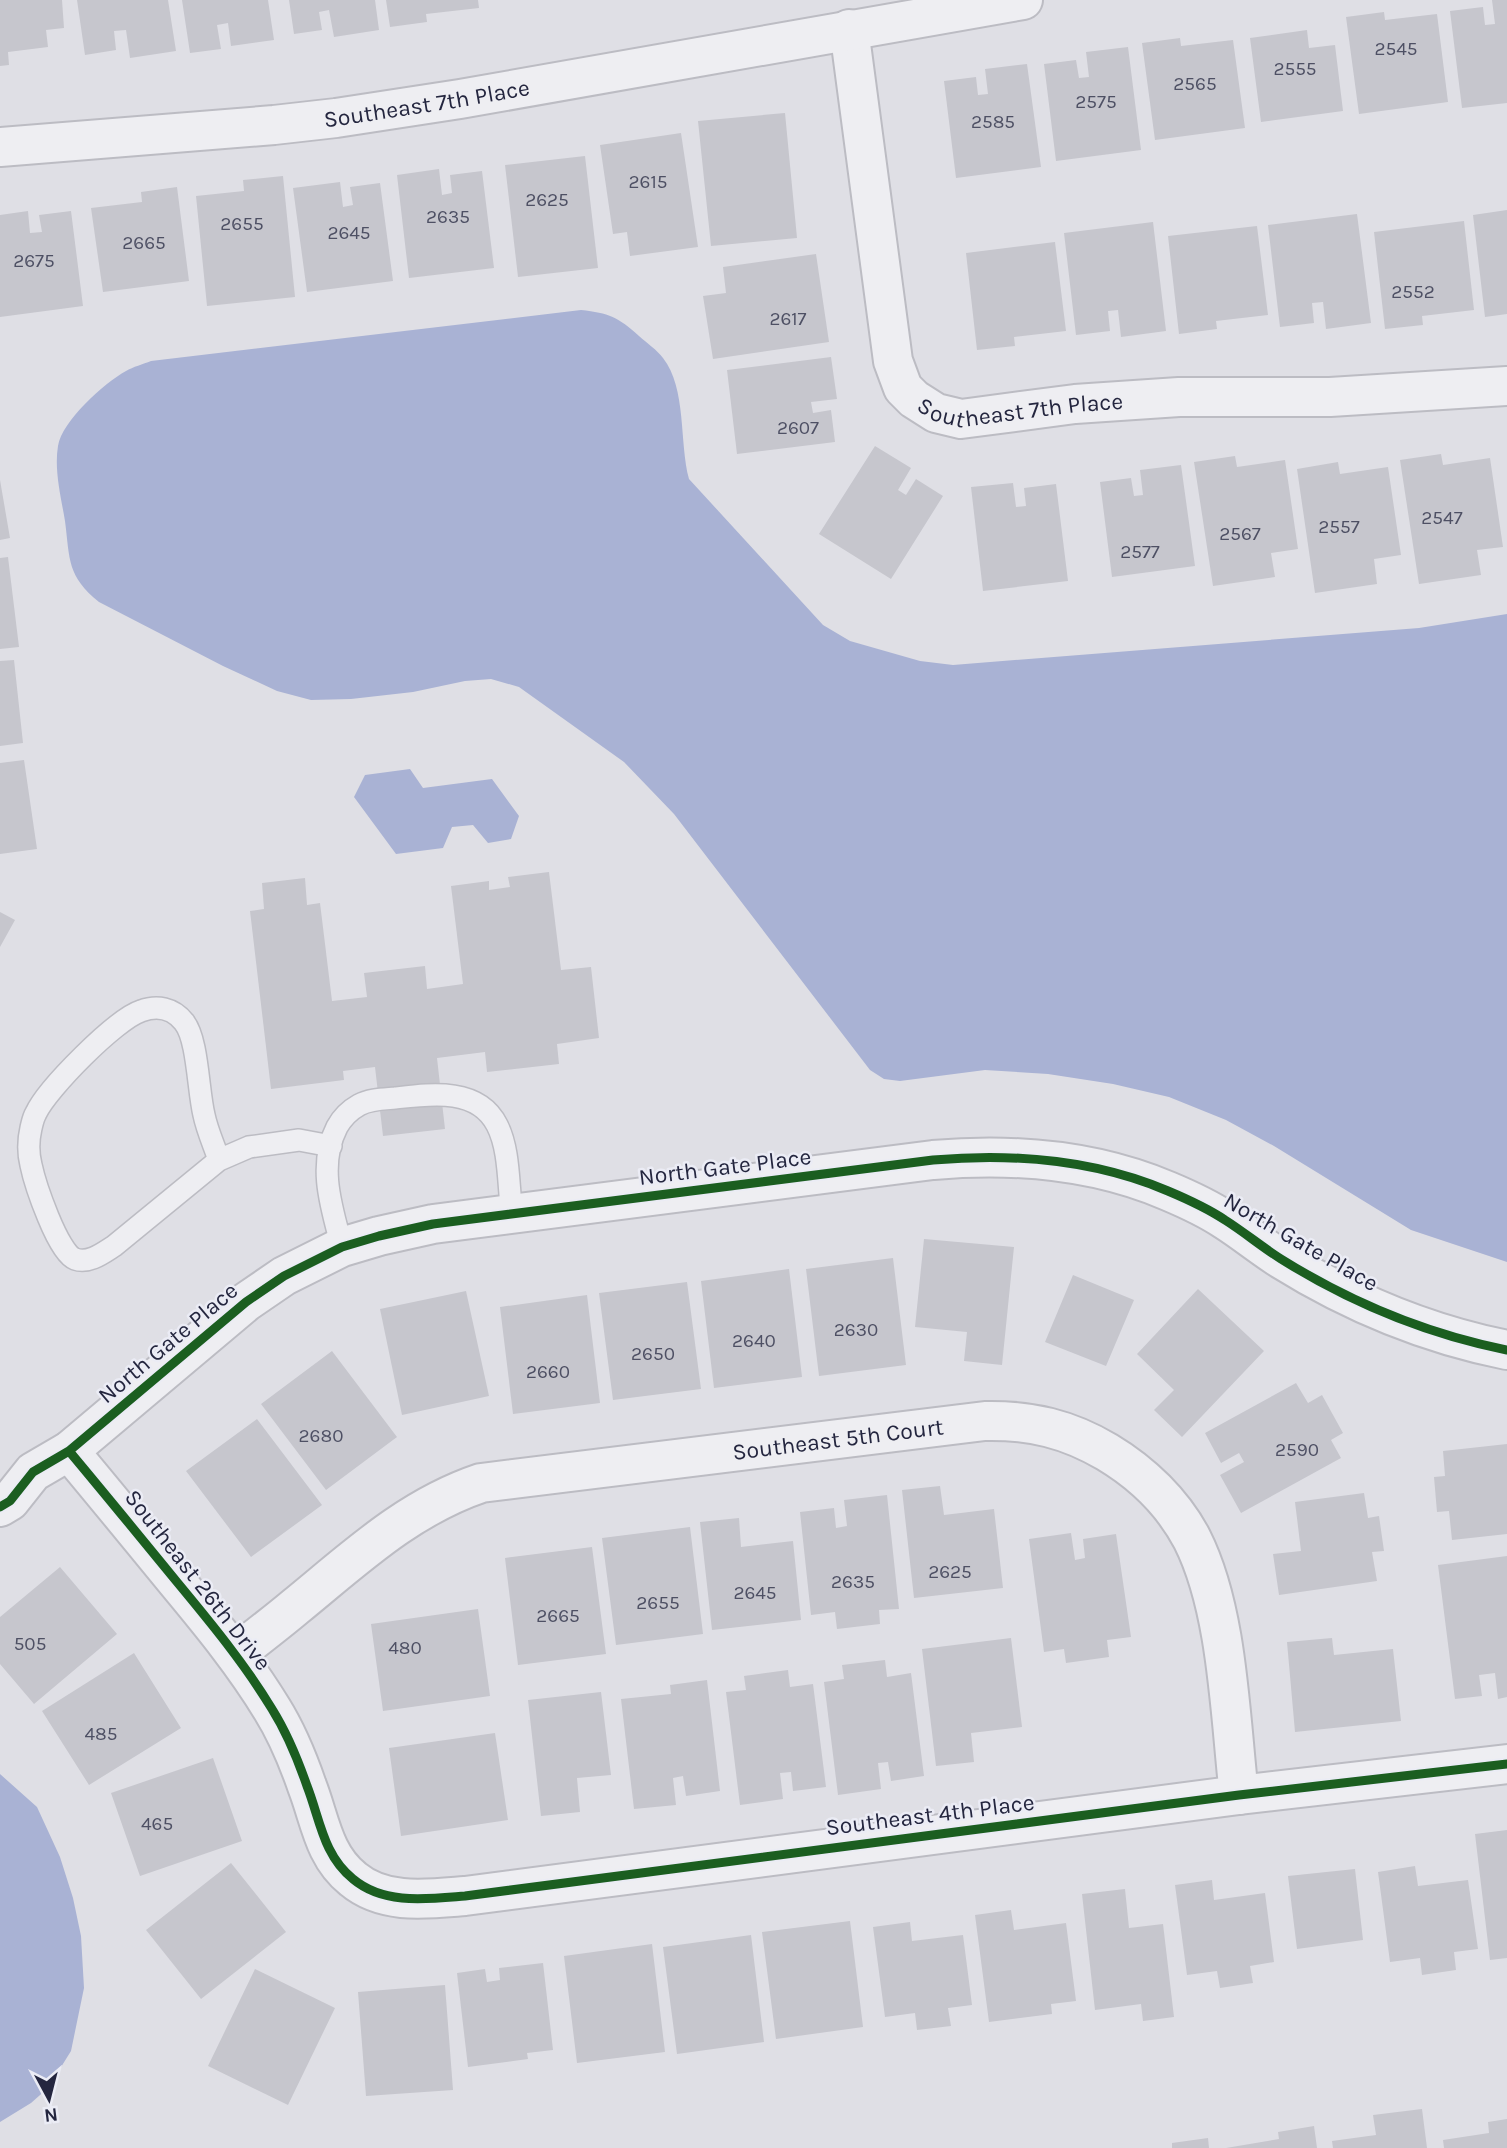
<svg xmlns="http://www.w3.org/2000/svg" width="1507" height="2148" font-family="Karla,sans-serif">
<style>
.water{fill:#a9b2d4}
.building{fill:#c6c6cd}
.lines{fill:none;stroke-linecap:round;stroke-linejoin:round}
.lane-casing{stroke:#bcbcc3;stroke-width:24}
.street-casing{stroke:#bcbcc3;stroke-width:42}
.lane{stroke:#eeeef2;stroke-width:21}
.street{stroke:#eeeef2;stroke-width:38}
.cycleway-casing{stroke:#ebecf5;stroke-width:13}
.cycleway{stroke:#1b5e20;stroke-width:9}
.labels{text-anchor:middle;dominant-baseline:central;stroke-width:5;stroke-linejoin:round;paint-order:stroke}
.number-label{font-size:19px;fill:#4e5064}
.street-label{font-size:23px;fill:#24263f;stroke:#ebecf5}
</style>
<rect width="100%" height="100%" fill="#dfdfe5"/>
<path class="water" d="M581 310C609 313 618 317 639 336 647 343 657 350 663 358 687 389 679 442 689 479L823 625 850 641 920 661 953 665 1419 628 1507 614V1262L1411 1230 1274 1146 1226 1120 1169 1097 1113 1084 1048 1074 985 1070 900 1081 884 1079 870 1070 674 814 624 762 519 687 491 679 465 681 413 692 351 699 311 700 277 691 223 666 99 602C67 576 70 560 65 521 61 497 54 470 58 446 62 421 104 383 126 371 133 367 143 364 151 361Z
M410 769 423 788 492 779 519 816 511 839 488 843 473 825 452 827 443 848 396 854 354 797 365 775Z
M0 1774 37 1807 60 1857 73 1898 81 1936 84 1988 71 2051 48 2088 31 2103 0 2122Z"/>
<path class="building" d="M0 0H62L64 28 46 30 48 47 8 52 9 65 0 66Z
M77 0H168L176 51 130 58 126 30 114 31 116 50 85 55Z
M182 0H268L274 40 231 46 228 23 217 25 221 49 190 53Z
M289 0H375L379 30 334 37 329 10 319 12 322 30 294 34Z
M386 0H478L479 8 426 14 427 22 390 27Z
M1492 0H1507V103L1462 108 1450 11 1483 7 1485 25 1495 24Z
M1384 12 1385 20 1437 14 1448 102 1359 114 1346 17Z
M1307 30 1309 48 1335 45 1343 111 1261 122 1250 38Z
M1180 38 1181 46 1233 40 1245 128 1155 140 1142 43Z
M1128 47 1141 150 1056 161 1044 64 1076 60 1079 78 1089 77 1086 52Z
M1027 64 1041 167 956 178 944 81 976 77 978 95 988 94 985 69Z
M785 113 797 238 711 246 698 121Z
M681 133 698 247 630 256 627 232 613 234 600 145Z
M585 156 598 268 518 277 505 165Z
M439 169 442 195 452 193 450 175 482 171 494 268 409 278 397 175Z
M283 176 295 297 207 306 196 196 244 191 243 180Z
M340 182 343 207 353 205 350 187 380 183 393 281 307 292 293 188Z
M177 187 189 281 103 292 91 208 142 202 141 192Z
M1507 210V314L1485 317 1473 215Z
M28 211 30 233 42 232 39 215 71 211 83 306 0 317V215Z
M1357 214 1371 323 1326 329 1323 302 1312 303 1314 323 1280 327 1268 225Z
M1464 221 1474 310 1422 316 1423 325 1385 329 1374 232Z
M1153 222 1166 331 1121 337 1118 310 1108 311 1110 331 1076 335 1064 233Z
M1257 226 1268 315 1216 321 1217 329 1179 334 1168 236Z
M1055 242 1066 331 1014 337 1015 346 977 350 966 253Z
M816 254 829 342 713 359 703 296 726 293 723 267Z
M831 357 837 399 811 402 813 413 831 410 835 442 737 454 727 370Z
M875 446 911 468 898 490 906 495 916 479 943 496 891 579 819 534Z
M1441 454 1443 465 1490 458 1503 547 1477 550 1481 575 1419 584 1400 460Z
M1235 456 1237 467 1285 460 1298 549 1271 553 1275 577 1213 586 1194 462Z
M1338 462 1340 474 1388 467 1401 555 1374 559 1377 584 1315 593 1297 469Z
M1181 465 1195 566 1112 577 1100 482 1131 478 1134 496 1143 495 1140 470Z
M0 480 10 538 0 540Z
M1013 483 1016 507 1026 506 1024 488 1056 484 1068 581 983 591 971 487Z
M8 557 19 647 0 649V558Z
M14 660 23 743 0 746V661Z
M24 760 37 849 0 854V763Z
M549 872 561 970 591 967 599 1038 557 1044 559 1064 487 1072 485 1052 437 1058 445 1129 383 1136 375 1067 343 1071 344 1080 271 1089 250 911 264 909 262 883 305 878 307 905 320 903 332 1001 367 997 364 973 425 966 427 989 463 984 451 886 489 881V890L510 887 508 877Z
M0 912 15 920 0 947Z
M924 1239 1014 1247 1002 1365 964 1361 967 1332 915 1327Z
M893 1258 906 1365 819 1376 806 1269Z
M789 1269 802 1377 714 1388 701 1281Z
M1073 1275 1134 1300 1106 1366 1045 1342Z
M687 1282 701 1389 613 1400 599 1293Z
M1198 1289 1264 1351 1182 1437 1154 1410 1174 1390 1137 1354Z
M466 1291 489 1396 402 1415 380 1309Z
M587 1295 600 1403 513 1414 500 1307Z
M332 1351 397 1437 326 1490 261 1404Z
M1296 1383 1308 1403 1322 1395 1343 1433 1331 1440 1341 1458 1241 1513 1220 1475 1244 1462 1239 1453 1221 1463 1205 1433Z
M257 1419 322 1505 251 1557 186 1471Z
M1507 1444V1534L1452 1540 1449 1511 1437 1512 1434 1477 1445 1476 1443 1451Z
M940 1486 944 1515 994 1509 1003 1588 914 1598 902 1490Z
M1364 1493 1368 1518 1379 1516 1384 1551 1372 1552 1377 1581 1279 1595 1273 1554 1301 1551 1295 1502Z
M887 1495 899 1609 879 1610 880 1624 837 1629 835 1612 811 1615 800 1512 834 1508 836 1528 847 1526 844 1500Z
M739 1518 741 1547 793 1541 801 1620 712 1630 700 1522Z
M690 1527 703 1634 616 1645 602 1538Z
M1071 1533 1075 1560 1085 1558 1083 1539 1116 1534 1131 1637 1107 1640 1109 1657 1066 1663 1064 1649 1044 1652 1029 1539Z
M592 1547 606 1654 518 1665 505 1558Z
M1507 1556V1697L1498 1699 1495 1673 1479 1675 1482 1696 1455 1699 1438 1565Z
M60 1567 117 1634 34 1704 0 1664V1617Z
M478 1609 490 1696 383 1711 371 1624Z
M1011 1638 1022 1727 971 1733 974 1762 936 1766 922 1649Z
M1332 1638 1334 1655 1393 1649 1401 1721 1295 1732 1287 1642Z
M134 1653 181 1728 89 1785 42 1711Z
M885 1660 887 1677 911 1673 924 1776 891 1781 888 1762 878 1763 881 1789 838 1795 824 1682 844 1679 842 1665Z
M788 1670 790 1687 813 1684 826 1787 793 1791 791 1772 780 1773 783 1799 740 1805 726 1692 746 1690 744 1676Z
M707 1680 720 1791 686 1796 683 1776 673 1778 676 1805 634 1809 621 1699 671 1694 670 1685Z
M601 1692 611 1775 577 1778 580 1812 541 1816 528 1700Z
M495 1733 508 1820 401 1836 389 1748Z
M213 1758 242 1841 140 1876 111 1793Z
M1507 1830V1958L1490 1960 1475 1834Z
M231 1863 286 1932 201 1999 146 1930Z
M1415 1866 1418 1886 1468 1880 1478 1949 1454 1952 1456 1970 1422 1975 1420 1958 1390 1962 1378 1872Z
M1355 1869 1363 1940 1297 1949 1288 1876Z
M1212 1880 1214 1900 1265 1893 1274 1962 1250 1966 1253 1983 1220 1988 1217 1971 1187 1975 1175 1885Z
M1125 1889 1129 1928 1163 1924 1174 2017 1143 2021 1141 2004 1095 2010 1082 1894Z
M1011 1910 1014 1930 1066 1923 1076 2001 1051 2004 1052 2014 989 2022 975 1915Z
M850 1921 863 2027 776 2039 762 1932Z
M910 1922 912 1941 963 1935 972 2005 948 2008 951 2026 917 2030 915 2013 885 2017 873 1927Z
M751 1935 764 2042 677 2054 663 1947Z
M652 1944 665 2052 577 2063 564 1956Z
M543 1963 553 2050 527 2053 528 2059 468 2067 457 1973 485 1969 487 1982 500 1980 499 1968Z
M255 1969 335 2008 288 2105 208 2066Z
M445 1985 453 2090 366 2096 358 1992Z
M1422 2109 1427 2148H1333L1332 2141 1376 2135 1373 2115Z
M1507 2119V2148H1444L1443 2140 1489 2133 1488 2122Z
M1314 2126 1317 2148H1226L1279 2139 1278 2132Z
M1208 2138 1209 2148H1172V2143Z"/>
<g class="lines">
<g class="lane-casing">
<path id="lane" d="M219 1160C214 1145 207 1130 204 1115 198 1091 198 1039 184 1022 173 1008 157 1005 141 1011 116 1019 47 1089 36 1113 33 1118 32 1124 31 1128 28 1141 28 1153 31 1165 35 1184 58 1253 75 1259 89 1264 103 1253 114 1246L219 1160 249 1147 299 1140 331 1146
M342 1247C332 1209 317 1166 337 1127 342 1118 350 1110 359 1105 370 1099 383 1099 395 1098 430 1094 478 1087 497 1125 510 1150 508 1186 512 1214"/>
</g>
<g class="street-casing">
<g id="street">
<path id="s1" d="M849 29 893 361 903 388 914 399 936 413 961 419 1075 404 1179 397H1330L1507 386"/>
<path id="s2" d="M0 147 274 125 336 118 460 99 1023 0"/>
<path d="M69 1451C105 1494 141 1538 177 1582 211 1623 244 1663 272 1709 287 1733 298 1760 307 1786 320 1819 323 1855 353 1879 384 1905 427 1899 465 1896L1239 1795 1507 1764"/>
<path d="M0 1507 10 1501 33 1472 69 1451 246 1302 284 1276 342 1247 379 1236 433 1224 933 1160C1013 1153 1093 1159 1168 1191 1187 1199 1207 1208 1225 1220 1244 1232 1262 1247 1281 1259 1350 1302 1427 1334 1507 1350"/>
<path id="s3" d="M236 1654C256 1638 276 1623 295 1607 354 1559 407 1508 481 1483L985 1421C1031 1420 1068 1429 1107 1452 1142 1473 1173 1503 1192 1539 1228 1610 1230 1716 1239 1795"/>
</g>
</g>
<use href="#lane" class="lane"/>
<use href="#street" class="street"/>
<g class="cycleway-casing">
<path id="cycleway" d="M69 1451C105 1494 141 1538 177 1582 211 1623 244 1663 272 1709 287 1733 298 1760 307 1786 320 1819 323 1855 353 1879 384 1905 427 1899 465 1896L1239 1795 1507 1764
M0 1507 10 1501 33 1472 69 1451 246 1302 284 1276 342 1247 379 1236 433 1224 933 1160C1013 1153 1093 1159 1168 1191 1187 1199 1207 1208 1225 1220 1244 1232 1262 1247 1281 1259 1350 1302 1427 1334 1507 1350"/>
</g>
<use href="#cycleway" class="cycleway"/>
</g>
<g class="labels">
<g class="number-label">
<text x="1396" y="49">2545</text>
<text x="1295" y="69">2555</text>
<text x="1195" y="84">2565</text>
<text x="1096" y="102">2575</text>
<text x="993" y="122">2585</text>
<text x="648" y="182">2615</text>
<text x="547" y="200">2625</text>
<text x="448" y="217">2635</text>
<text x="242" y="224">2655</text>
<text x="349" y="233">2645</text>
<text x="144" y="243">2665</text>
<text x="34" y="261">2675</text>
<text x="1413" y="292">2552</text>
<text x="788" y="319">2617</text>
<text x="798" y="428">2607</text>
<text x="1442" y="518">2547</text>
<text x="1339" y="527">2557</text>
<text x="1240" y="534">2567</text>
<text x="1140" y="552">2577</text>
<text x="856" y="1330">2630</text>
<text x="754" y="1341">2640</text>
<text x="653" y="1354">2650</text>
<text x="548" y="1372">2660</text>
<text x="321" y="1436">2680</text>
<text x="1297" y="1450">2590</text>
<text x="950" y="1572">2625</text>
<text x="853" y="1582">2635</text>
<text x="755" y="1593">2645</text>
<text x="658" y="1603">2655</text>
<text x="558" y="1616">2665</text>
<text x="30" y="1644">505</text>
<text x="405" y="1648">480</text>
<text x="101" y="1734">485</text>
<text x="157" y="1824">465</text>
</g>
<g class="street-label">
<text stroke="none"><textPath href="#s2" startOffset="429">Southeast 7th Place</textPath></text>
<text stroke="none"><textPath href="#s1" startOffset="490">Southeast 7th Place</textPath></text>
<text transform="translate(725 1167) rotate(-7)">North Gate Place</text>
<text transform="translate(1301 1242) rotate(30)">North Gate Place</text>
<text transform="translate(168 1343) rotate(-40)">North Gate Place</text>
<text stroke="none"><textPath href="#s3" startOffset="660">Southeast 5th Court</textPath></text>
<text transform="translate(198 1580) rotate(52)">Southeast 26th Drive</text>
<text transform="translate(930 1815) rotate(-7)">Southeast 4th Place</text>
</g>
</g>
<g transform="translate(49 2099) rotate(173)" stroke="#ebecf5" stroke-width="5" paint-order="stroke">
<path d="M0-5L12 26L0 18L-12 26Z" fill="#24263f"/>
<text y="-10" font-size="19" font-weight="bold" text-anchor="middle" fill="#24263f">N</text>
</g>
</svg>
